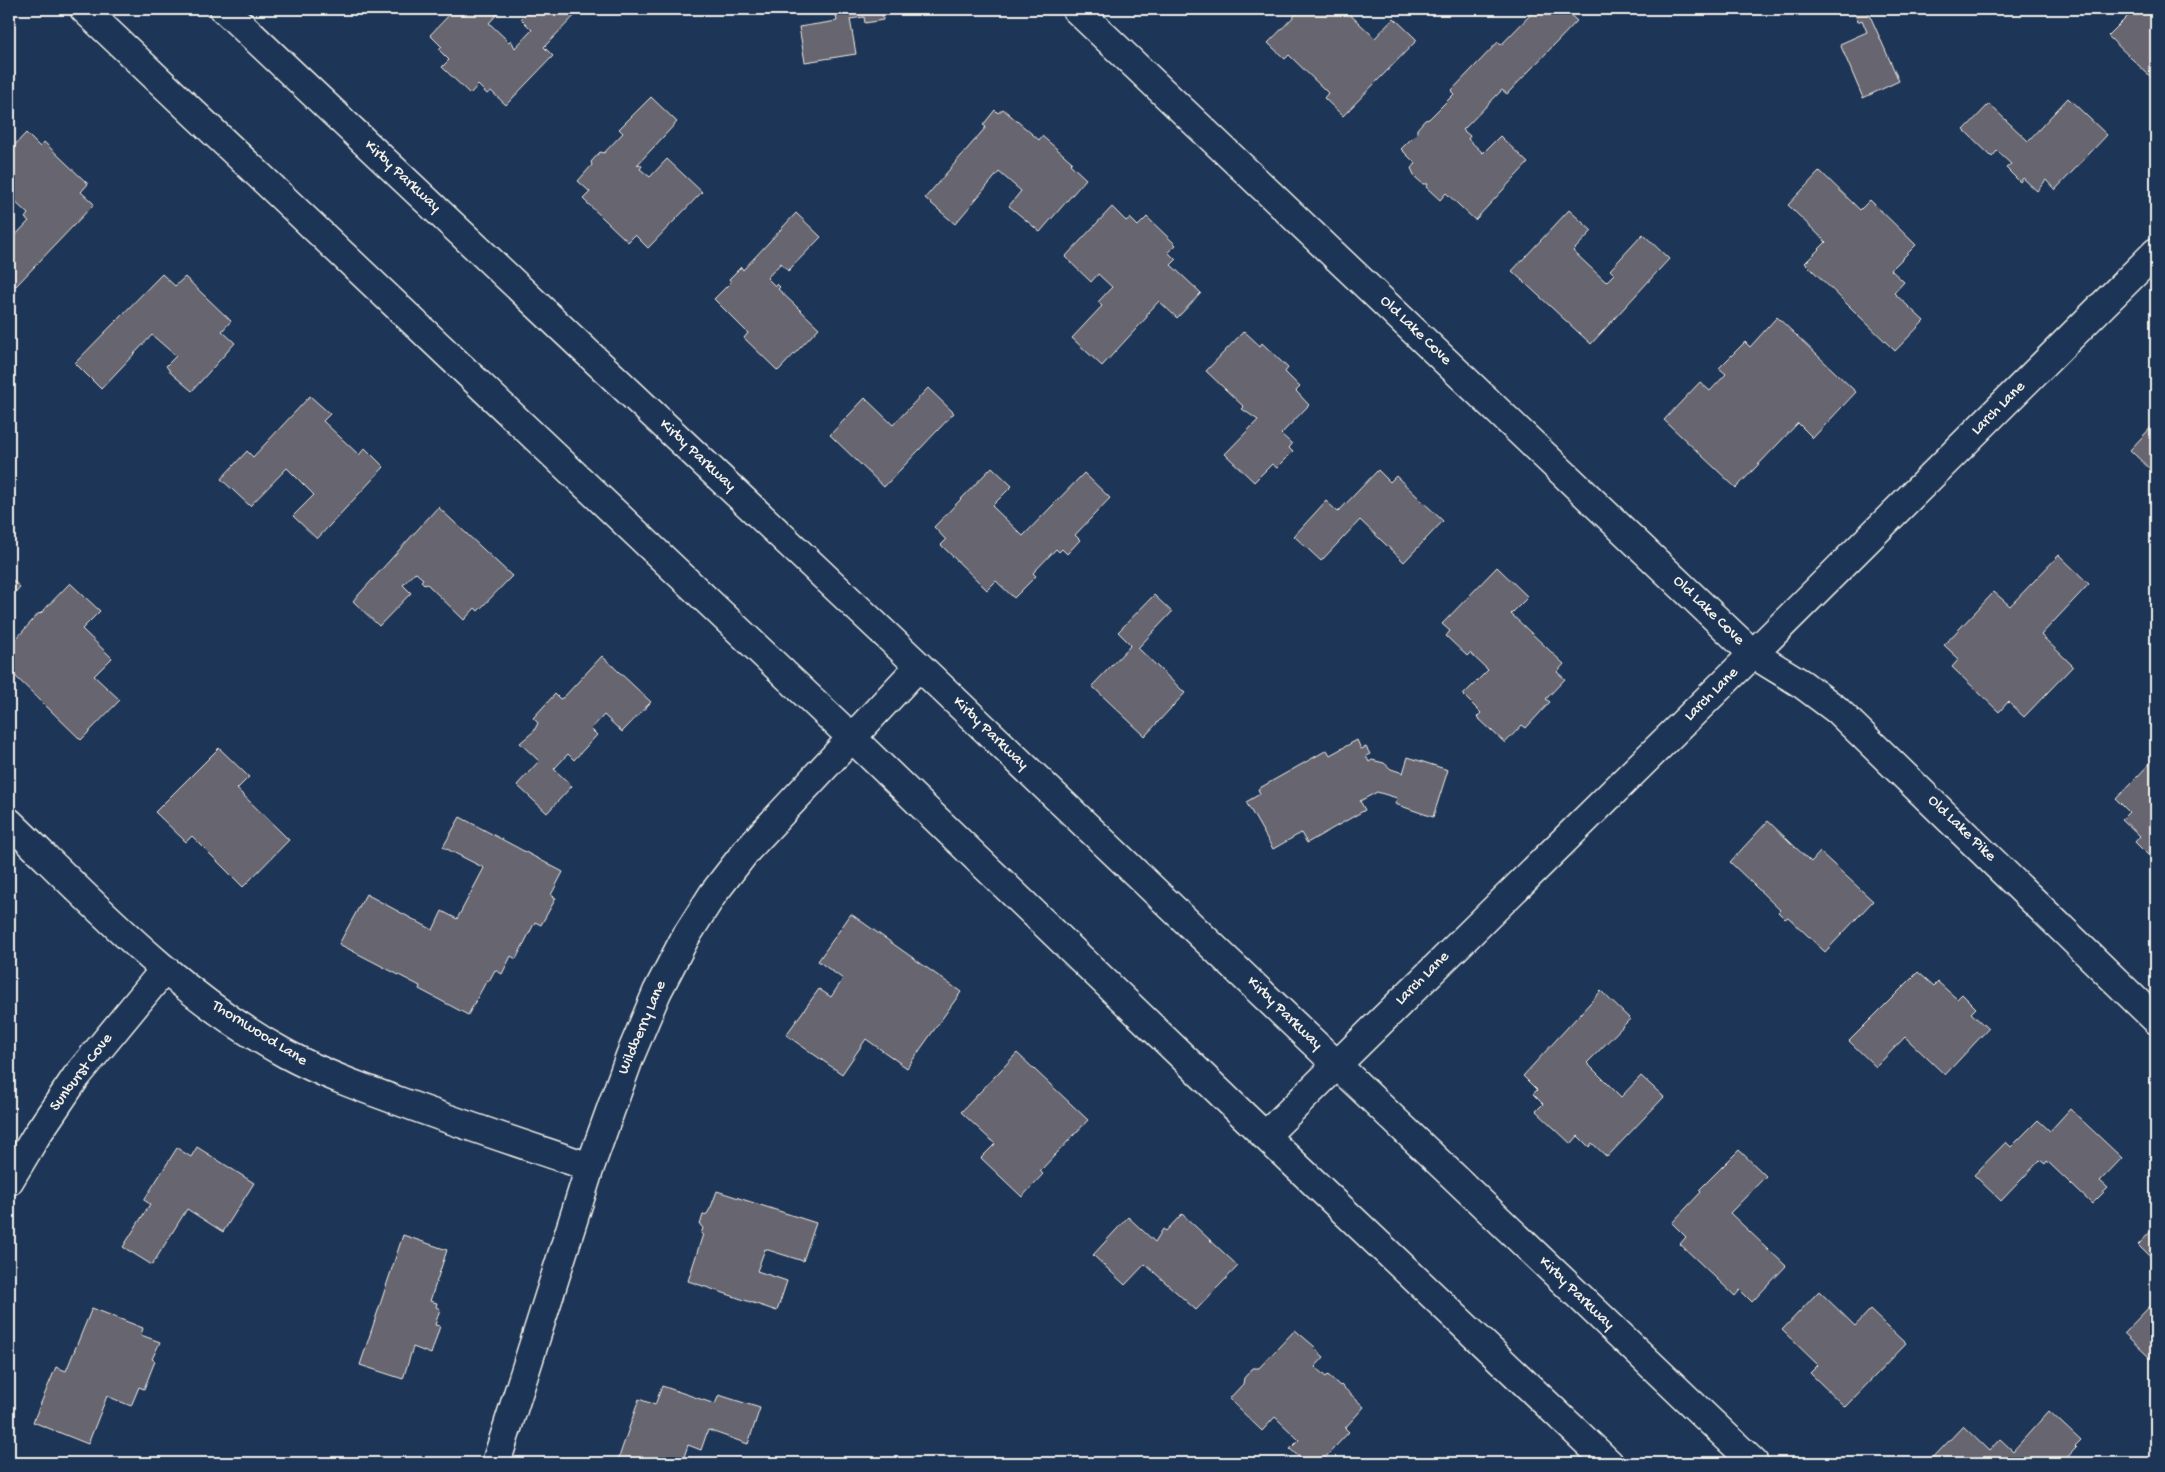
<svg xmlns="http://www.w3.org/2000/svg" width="2165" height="1472" font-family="'Gochi Hand',sans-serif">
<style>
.building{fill:#666570;stroke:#f4f1e8}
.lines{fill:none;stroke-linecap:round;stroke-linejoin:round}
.minor-casing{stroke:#f4f1e8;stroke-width:31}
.secondary-casing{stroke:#f4f1e8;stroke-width:31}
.minor{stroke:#1d3557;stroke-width:28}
.secondary{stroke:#1d3557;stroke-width:28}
.labels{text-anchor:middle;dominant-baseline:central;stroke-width:5;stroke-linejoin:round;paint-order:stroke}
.street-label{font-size:16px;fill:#f4f1e8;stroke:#1d3557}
</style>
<rect width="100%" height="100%" fill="#1d3557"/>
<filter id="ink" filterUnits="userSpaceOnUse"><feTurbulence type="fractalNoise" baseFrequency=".02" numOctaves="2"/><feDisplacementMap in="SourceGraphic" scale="10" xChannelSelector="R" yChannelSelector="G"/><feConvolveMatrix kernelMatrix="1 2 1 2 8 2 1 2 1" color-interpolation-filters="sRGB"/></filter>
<g filter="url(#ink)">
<path class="building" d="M455 9H502L489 23 509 42 511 40 515 48 532 30 521 19 531 9H581L544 47 553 56 506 105 491 91 487 94 478 85 470 94 442 67 449 60 439 50 442 47 430 35Z
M835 9 888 10 882 11 883 20 865 23 864 17 850 19 856 54 805 62 799 27 837 21Z
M1301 9H1344L1375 38 1394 18 1417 40 1343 116 1324 98 1328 93 1289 55 1285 59 1268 43Z
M1536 9H1564L1577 21 1507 94 1502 90 1463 130 1470 136 1468 139 1483 153 1500 136 1528 163 1475 220 1446 193 1440 200 1426 187 1428 184H1423L1415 177 1411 168 1416 164 1401 149 1417 133V129L1425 120 1429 119 1454 94 1451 91 1498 42 1501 45Z
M1853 9H1867L1899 81 1863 98 1840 44 1867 32 1862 20 1858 22Z
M2135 9H2156V82L2108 36Z
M651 97 677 122 637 165 639 164 642 166 640 169 650 177 667 159 702 192 648 248 635 235 628 242 583 199 590 192 578 181 592 165 591 162 600 152 604 153 623 133 619 129Z
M2068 98 2107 135 2055 190 2046 180 2037 191 2023 178 2020 182 2006 168 2011 164 1997 151 1992 157 1964 130 1989 104 2028 141Z
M1003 109 1039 140 1042 136 1072 162 1070 164 1086 179 1040 232 1009 206 1021 191 999 172 955 224 925 198 986 127 983 125 995 110 998 113Z
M26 133 40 147 44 142 88 184 81 192 94 204 16 286 9 279V242L29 221 25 218 28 214 9 196V151Z
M1820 171 1860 210 1870 200 1916 245 1891 270 1904 282 1894 293 1924 321 1895 351 1805 263 1826 242 1788 205Z
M1112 207 1126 221 1130 218 1138 226 1147 217 1176 245 1168 252 1176 260 1171 265 1201 293 1177 318 1159 301 1147 314V317L1102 366 1072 338 1102 306 1098 302 1112 287 1098 274 1091 282 1065 257Z
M1569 210 1592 231 1573 251 1606 282 1614 274 1610 270 1643 234 1669 259 1591 344 1512 271Z
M796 213 821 237 788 271 781 263 767 278 775 286 777 284 780 287 778 289 819 328 778 371 744 338 748 333 714 299 731 282 729 279 741 267 743 270Z
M162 274 175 286 185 277 231 321 222 331 235 343 192 391 172 374 166 366 176 356 152 335 101 389 75 363Z
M1777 317 1856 392 1813 438 1798 423 1736 488 1664 420 1700 382 1710 391 1726 374 1719 368 1745 342 1750 347Z
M1244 331 1260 346 1262 343 1288 368 1285 372 1300 387 1296 391 1309 405 1281 434 1292 444 1289 448 1293 452 1277 468 1272 464 1254 482 1225 454 1258 420 1242 409 1244 407 1206 371Z
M928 388 954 413 884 487 830 435 865 398 893 425Z
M310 396 330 414 323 421 359 455 365 448 384 467 317 539 293 516 314 495 287 468 250 506 221 479 247 451 253 457Z
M2156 422V475L2130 450Z
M992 467 1012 486 992 506 1023 536 1084 473 1110 498 1075 535 1080 540 1067 554 1062 549 1059 552 1056 549 1033 573 1036 576 1014 598 996 581 987 590 941 545 946 540 934 527Z
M1378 470 1390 482 1396 476 1443 521 1404 562 1360 520 1321 561 1294 536 1326 501 1338 512Z
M438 507 512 576 478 611 475 608 464 620 427 584 425 585 421 581 423 579 415 572 403 585 411 593 379 626 353 601Z
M2059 555 2089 584 2041 635 2073 666 2024 717 2008 702 1999 712 1952 667 1959 659 1944 645 1994 592 2010 606Z
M1497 567 1528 597 1511 614 1564 664 1557 672 1565 679 1546 699 1550 702 1526 728 1522 725 1505 743 1477 717 1481 713 1463 695 1488 670 1470 653 1467 656 1446 636 1450 631 1442 624Z
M9 577 20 587 9 599Z
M70 583 100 611 82 629 112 658 94 676 120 700 81 740 9 670V647L39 613 40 614Z
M1154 595 1172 612 1138 648 1185 693 1145 736 1092 686 1131 645 1118 632Z
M602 656 651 702 622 732 604 715 591 729 597 735 574 760 568 754 554 769 572 786 547 813 517 785 539 761 520 743 534 731 538 723 533 718 555 694 560 699 564 697Z
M1357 740 1361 749 1366 747 1370 754 1366 756 1369 762 1372 760 1384 763 1391 769 1403 773 1408 757 1448 770 1433 817 1395 804 1397 798 1377 792 1360 801 1365 810 1307 843 1301 833 1273 849 1246 802 1260 794 1258 789 1327 750 1330 755Z
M219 748 249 777 237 789 289 840 243 887 192 836 186 842 155 812Z
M2156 752V851L2149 856 2135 842 2140 836 2122 819 2129 812 2116 799 2156 757 2153 755Z
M460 817 563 872 551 895 556 898 541 925 535 922 516 959 511 956 502 974 495 970 489 981 487 980 468 1015 419 989 420 986 339 944 366 894 433 930 442 911 457 919 484 868 443 847Z
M1768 821 1811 862 1820 852 1873 901 1825 952 1788 917 1785 919 1778 912 1780 910 1730 862Z
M851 914 961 992 907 1068 866 1039 842 1074 786 1035 819 989 831 997 843 979 818 961Z
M1918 972 1934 986 1938 982 1957 999 1962 994 1976 1008 1971 1013 1988 1029 1945 1075 1905 1037 1876 1067 1849 1041Z
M1601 991 1630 1019 1587 1063 1621 1097 1641 1076 1664 1097 1607 1157 1592 1143 1589 1147 1578 1136 1571 1144 1536 1111 1543 1104 1533 1094 1537 1090 1523 1076Z
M1017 1053 1088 1120 1040 1171 1043 1174 1022 1197 981 1158 995 1144 961 1112Z
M2070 1109 2122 1158 2100 1181 2108 1188 2092 1204 2047 1161 2045 1164 2040 1160 2001 1201 1974 1175 2006 1142 2011 1147 2038 1120 2050 1131Z
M197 1147 254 1183 223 1232 187 1209 152 1265 123 1247 150 1204 144 1200 177 1148 191 1157Z
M1739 1150 1766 1176 1730 1213 1786 1266 1752 1302 1740 1290 1735 1296 1680 1244 1686 1237 1672 1223 1701 1192 1699 1190Z
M717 1191 816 1223 803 1261 765 1249 757 1271 787 1281 777 1311 688 1281 703 1234H701L703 1228 700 1225 703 1215 707 1214 711 1207Z
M1182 1214 1238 1266 1196 1310 1145 1264 1125 1285 1093 1255 1128 1217 1155 1242 1163 1229 1166 1231Z
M2156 1226V1263L2138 1245Z
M403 1235 447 1250 430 1301 437 1303 436 1307 440 1309 435 1325 440 1326 431 1354 413 1347 403 1379 360 1365Z
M1819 1291 1855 1326 1870 1310 1906 1344 1845 1407 1810 1373 1818 1365 1782 1330Z
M2156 1300V1354L2151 1359 2124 1333Z
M92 1308 143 1328 141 1335 160 1342 152 1359 155 1361 144 1389 139 1387 131 1406 107 1396 88 1444 33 1422 56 1367 66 1371Z
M1295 1330 1315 1347 1314 1348 1324 1357 1315 1367 1326 1377 1328 1375 1340 1386 1341 1385 1364 1407 1345 1428 1349 1432 1320 1463H1306L1290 1449 1299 1440 1275 1417 1262 1431 1229 1399 1243 1384 1244 1378 1253 1368H1259Z
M662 1386 715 1404 719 1395 760 1408 748 1444 708 1430 701 1450 688 1445 682 1463H617L639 1399 655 1405Z
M2049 1411 2080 1440 2074 1446 2076 1448 2062 1463H1928L1963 1426 1989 1451 2000 1439 2013 1451Z"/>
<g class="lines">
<g class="minor-casing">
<path id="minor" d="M1076 9 1753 654 1802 684 1837 710 2156 1020
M9 822C95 905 179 996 286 1054 327 1076 371 1091 415 1107 473 1128 531 1147 590 1167
M1265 1136 1753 654 2156 252
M9 1181 36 1136 76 1077 164 970
M496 1463 590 1167 630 1056 657 992 685 938 713 894 747 850 919 666"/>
</g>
<g class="secondary-casing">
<path id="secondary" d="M84 9 851 737 1265 1136 1609 1463
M224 9 919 666 1754 1463"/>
</g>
<use href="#minor" class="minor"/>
<use href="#secondary" class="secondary"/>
</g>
</g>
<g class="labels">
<g class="street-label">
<text transform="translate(402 177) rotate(43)">Kirby Parkway</text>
<text transform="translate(1415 331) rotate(44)">Old Lake Cove</text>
<text transform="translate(1999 409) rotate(-45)">Larch Lane</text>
<text transform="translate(697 456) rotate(43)">Kirby Parkway</text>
<text transform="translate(1708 611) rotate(44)">Old Lake Cove</text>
<text transform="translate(1712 695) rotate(-45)">Larch Lane</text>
<text transform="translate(990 734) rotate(44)">Kirby Parkway</text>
<text transform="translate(1961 829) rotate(44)">Old Lake Pike</text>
<text transform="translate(1423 979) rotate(-45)">Larch Lane</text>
<text transform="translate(1284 1014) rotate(44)">Kirby Parkway</text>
<text transform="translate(643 1028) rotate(-67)">Wildberry Lane</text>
<text transform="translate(259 1034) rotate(32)">Thornwood Lane</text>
<text transform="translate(82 1073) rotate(-53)">Sunburst Cove</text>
<text transform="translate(1576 1294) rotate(44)">Kirby Parkway</text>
</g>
</g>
<rect width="2165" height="1472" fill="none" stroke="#1d3557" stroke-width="30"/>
<rect x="15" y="15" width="2135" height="1442" fill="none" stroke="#f4f1e8" stroke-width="2" filter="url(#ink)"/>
</svg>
